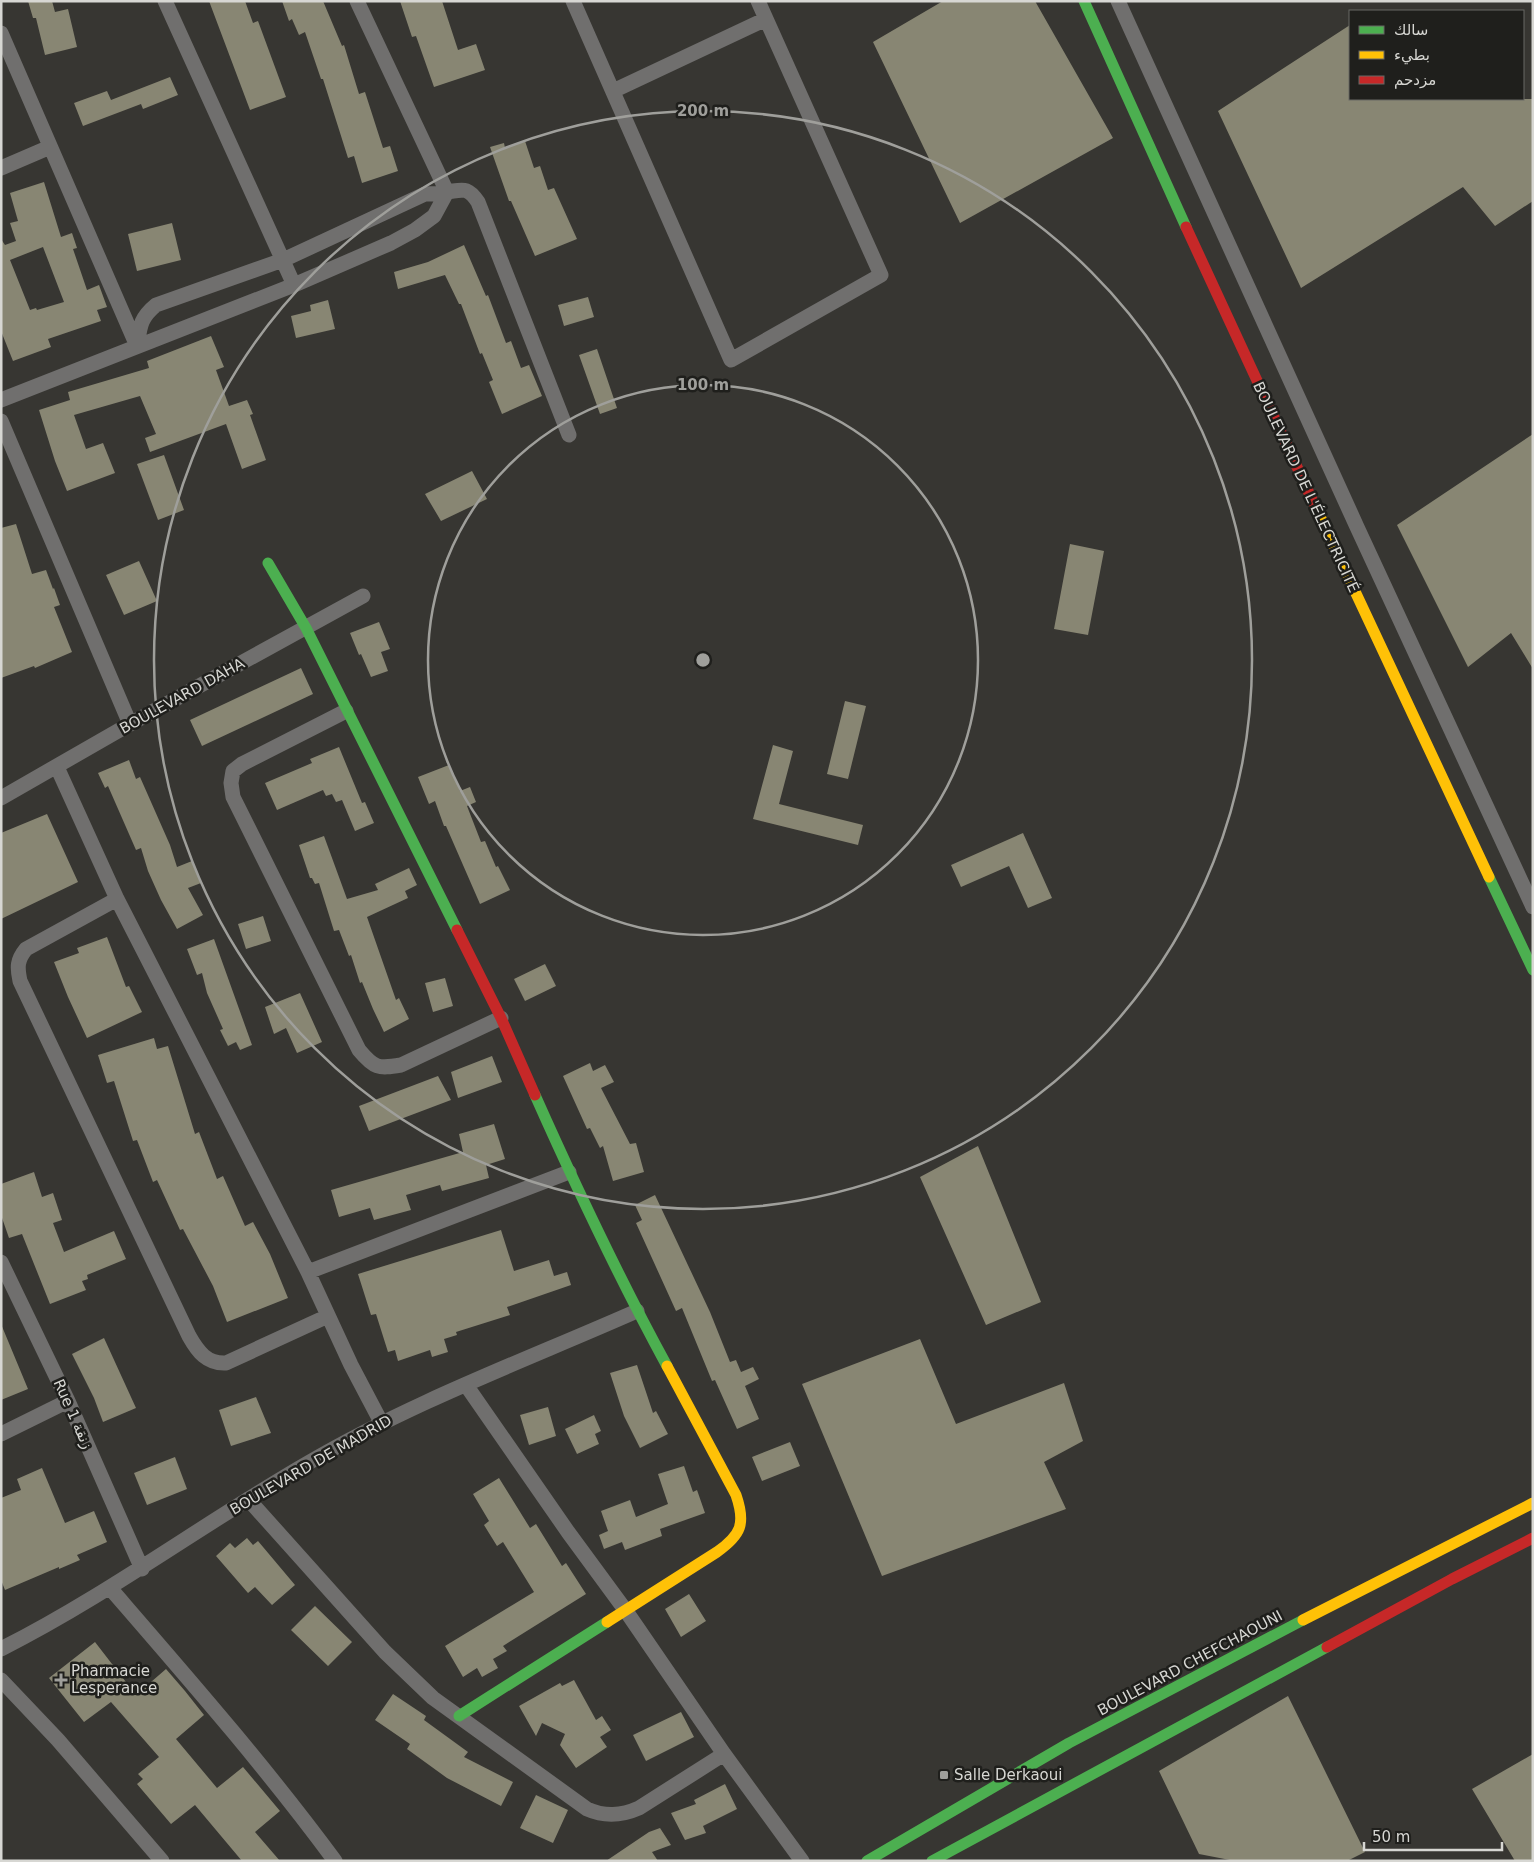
<svg xmlns="http://www.w3.org/2000/svg" width="1534" height="1862" font-family="'DejaVu Sans',Cairo,sans-serif">
<style>
.building{fill:#888673;fill-rule:evenodd}
.lines{fill:none;stroke-linecap:round;stroke-linejoin:round}
.street{stroke:#706f6e;stroke-width:15}
.fast{stroke:#4caf50;stroke-width:11}
.slow{stroke:#ffc107;stroke-width:11}
.jam{stroke:#c62828;stroke-width:11}
.ring{fill:none;stroke:#9f9f9b;stroke-width:2.5}
.poi-dot{fill:#9f9f9b;stroke:#1f1f1c;stroke-width:2}
.labels{text-anchor:middle;dominant-baseline:central;stroke-width:5;stroke-linejoin:round;paint-order:stroke}
.street-label{font-size:15px;fill:#d7d7d3;stroke:#1f1f1c}
.poi-label{font-size:15px;fill:#d7d7d3;stroke:#1f1f1c;text-anchor:start}
.centre{fill:#9f9f9b;stroke:#1f1f1c;stroke-width:2.5}
.ring-label{font-size:15px;text-anchor:middle;font-weight:bold;fill:#9f9f9b;stroke:#1f1f1c;stroke-width:5;stroke-linejoin:round;paint-order:stroke}
</style>
<rect width="100%" height="100%" fill="#373632"/>
<path class="building" d="M28 1H52L55 12 68 9 77 47 45 55 36 18H33Z
M209 1H245L253 23 258 21 286 97 250 110Z
M282 1H323L342 46 344 45 359 94 365 92 383 148 390 146 398 171 362 183 354 156 348 158 323 79H321L305 32 299 35 292 19 289 21Z
M400 1H442L458 50 476 44 485 70 434 87 416 36 412 37Z
M943 1H1035L1113 138 960 223 873 42Z
M1350 25V99H1533V201L1495 226 1463 187 1301 288 1218 111Z
M170 77 178 95 143 109 141 104 83 126 74 103 107 91 111 100Z
M525 141 534 168 540 166 548 190 554 188 577 239 535 256 511 201H509L490 147 504 143 505 148Z
M44 182 61 237 72 233 77 248 73 249 87 290 99 285 107 307 97 310 101 321 48 339 51 347 13 361 1 331V239L5 245 16 241 10 223 18 221 10 193ZM43 247 64 302 37 310 36 308 30 310 10 260Z
M172 223 181 260 137 271 128 234Z
M464 245 486 296 488 295 506 343 511 341 521 368 529 365 542 396 502 414 489 382 493 380 482 353 480 354 461 304H459L445 275 398 289 394 272 428 262Z
M588 297 594 317 564 326 558 305Z
M328 300 335 329 296 338 291 316 311 311 310 305Z
M211 336 224 367 216 370 229 406 247 400 253 414 250 415 266 460 242 469 226 424 150 452 145 438 156 434 140 396 74 415 86 449 103 443 115 473 67 491 55 461 39 410 70 400 68 392 149 368 147 361Z
M597 349 617 408 600 414 579 355Z
M1533 434V669L1511 633 1468 667 1397 525Z
M164 455 184 510 158 520 137 464Z
M472 471 487 499 441 521 425 494Z
M16 524 32 574 46 570 53 589 54 588 60 605 54 607 72 652 35 668 34 666 1 678V528Z
M1070 544 1104 551 1088 635 1054 629Z
M139 561 157 601 124 615 106 575Z
M379 622 390 649 381 652 388 671 371 677 361 654 359 655 350 633Z
M301 668 313 694 202 746 190 720Z
M845 701 866 706 848 779 827 774Z
M773 745 793 751 779 804 863 825 858 845 753 819Z
M339 747 362 803 365 802 374 823 355 831 342 800 336 802 332 794 326 796 323 790 277 810 265 783 312 763 310 759Z
M129 760 136 779 140 777 170 845 177 867 192 861 201 883 188 888 203 915 177 929 161 900 148 871 141 848 136 850 108 786 105 788 98 773Z
M449 765 460 791 470 787 476 802 467 806 481 842 485 841 496 867 498 866 510 890 480 904 446 826H444L435 801 429 804 418 777Z
M47 814 78 882 1 919V833Z
M1023 833 1052 898 1028 908 1009 866 961 887 951 865Z
M324 836 347 899 378 890 375 884 409 868 417 885 405 891 408 898 367 917 396 1000 399 998 409 1019 384 1032 373 1009 362 982 360 983 351 955 349 956 339 930 334 931 319 883 315 884 312 878H310L299 845Z
M263 916 271 941 246 949 238 924Z
M107 937 126 987 129 986 142 1012 87 1038 68 997 54 962 79 953 77 948Z
M214 939 252 1045 240 1050 236 1042 228 1046 220 1030 223 1029 207 993 202 973 197 975 187 949Z
M545 964 556 986 525 1001 514 979Z
M445 978 453 1006 433 1012 425 983Z
M300 993 322 1042 297 1053 286 1028 274 1034 265 1007Z
M154 1038 157 1049 168 1046 195 1134 199 1132 217 1179 223 1176 245 1226 253 1222 270 1254 288 1298 227 1322 213 1286 183 1229 180 1230 157 1180 153 1182 137 1140 133 1141 114 1081 107 1083 98 1055Z
M492 1056 502 1082 458 1098 451 1072Z
M590 1063 593 1071 605 1065 614 1082 601 1088 630 1144 636 1143 644 1172 613 1181 603 1146 600 1148 590 1128 587 1129 563 1076Z
M438 1076 451 1100 369 1131 359 1106Z
M494 1124 505 1159 486 1165 489 1178 442 1191 440 1185 406 1195 411 1210 374 1220 370 1208 339 1217 331 1190 463 1152 459 1134Z
M978 1146 1041 1302 986 1325 920 1177Z
M34 1172 42 1197 53 1193 62 1220 53 1223 64 1252 114 1231 126 1259 87 1275 88 1279 82 1281 86 1290 50 1304 22 1234 9 1238 1 1215V1184Z
M655 1195 710 1312 730 1362 736 1360 741 1372 753 1367 759 1379 745 1386 759 1419 737 1429 715 1380 712 1381 682 1308 676 1311 636 1223 642 1220 635 1205Z
M501 1230 514 1271 549 1260 554 1276 567 1272 571 1285 507 1307 510 1315 456 1332 457 1335 444 1339 448 1352 432 1357 430 1350 398 1361 395 1350 388 1352 376 1314 371 1315 358 1274Z
M1 1324 28 1389 1 1400Z
M104 1338 136 1408 103 1422 94 1398 72 1354Z
M920 1339 956 1424 1064 1383 1083 1441 1044 1462 1066 1509 882 1576 802 1384Z
M637 1365 653 1413 656 1411 668 1434 640 1448 624 1416 610 1373Z
M256 1397 271 1433 231 1446 219 1410Z
M548 1407 556 1436 529 1445 520 1415Z
M594 1415 601 1431 595 1434 599 1444 577 1454 565 1429Z
M790 1442 800 1466 762 1481 752 1457Z
M175 1457 187 1489 147 1505 134 1473Z
M684 1466 693 1492 697 1490 705 1513 660 1529 662 1536 625 1550 622 1542 604 1549 599 1535 608 1531 601 1511 630 1500 636 1517 668 1504 658 1474Z
M42 1468 65 1523 94 1511 107 1542 77 1555 80 1560 59 1569V1567L5 1590 1 1580V1498L21 1490 17 1479Z
M499 1478 530 1528 536 1524 562 1566 566 1563 586 1594 503 1646 507 1651 493 1659 498 1668 482 1677 477 1668 463 1677 445 1646 534 1592 503 1542 497 1546 484 1525 489 1521 473 1494Z
M247 1538 253 1545 258 1541 295 1585 272 1605 255 1587 248 1593 216 1556 230 1543 235 1548Z
M689 1594 706 1621 681 1637 665 1609Z
M315 1606 352 1642 328 1666 291 1630Z
M95 1642 136 1695 166 1669 185 1691 204 1715 176 1739 217 1788 243 1767 280 1811 255 1832 280 1861H242L195 1805 171 1824 137 1784 143 1779 138 1774 159 1757 111 1702 84 1722 49 1678Z
M574 1680 596 1720 602 1716 611 1730 600 1737 607 1747 576 1768 560 1745 565 1734 542 1723 536 1736 519 1706 560 1683 562 1686Z
M393 1694 426 1716 424 1720 468 1752 464 1757 513 1782 501 1806 447 1778 407 1749 410 1744 375 1720Z
M1288 1696 1365 1852 1347 1861H1235L1199 1854 1159 1771Z
M681 1712 694 1737 646 1761 633 1735Z
M1533 1754V1861H1515L1472 1789Z
M725 1784 737 1809 703 1826 706 1833 685 1840 671 1813 696 1804 694 1800Z
M536 1795 568 1810 553 1843 520 1828Z
M660 1828 671 1845 652 1852 658 1861H606L649 1832Z"/>
<g class="lines">
<path class="street" d="M165 1 294 285
M357 1 447 192
M573 1 731 360 881 275 758 1
M1118 1 1357 527 1533 907
M1 33 137 346
M613 91 766 19
M1 168 50 147
M137 346C140 327 140 318 156 305L283 260 425 194C432 194 439 194 446 192 463 190 467 186 478 202L569 435
M1 400 294 285 391 243 415 230 434 216 447 192
M1 421 130 724
M346 711 242 764 233 771 231 783 233 797 359 1050C374 1068 378 1069 401 1065L501 1018
M57 767 117 899 308 1272 351 1365 381 1422
M1 798 130 724 363 596
M117 899 26 949C17 960 17 967 20 981L189 1336C198 1352 207 1364 226 1363L328 1316
M1 1262 68 1401 142 1569
M308 1272 569 1172
M466 1385 568 1532 626 1611 724 1754 802 1861
M1 1434 68 1401
M248 1499 385 1652 433 1698 587 1809C605 1817 621 1816 639 1808L724 1754
M110 1588C187 1677 265 1766 335 1861
M1 1649C108 1595 204 1523 308 1463 412 1402 526 1360 637 1311
M1 1680 58 1740 162 1861"/>
<path class="fast" d="M1084 1 1186 227
M268 563 306 628 457 930
M1489 877 1533 970
M535 1095C576 1187 619 1278 667 1366
M459 1716 607 1622
M867 1861 1069 1743 1303 1620
M932 1861 1327 1647"/>
<path class="slow" d="M1315 506 1489 877
M1303 1620 1533 1503
M607 1622 717 1552C741 1535 746 1524 736 1495L667 1366"/>
<path class="jam" d="M1186 227 1315 506
M457 930 501 1018 535 1095
M1327 1647 1452 1579 1533 1538"/>
</g>
<g class="ring">
<circle cx="703" cy="660" r="275"/>
<circle cx="703" cy="660" r="549"/>
</g>
<g class="poi-dot">
<path d="M58.5 1672.5h5v5h5v5h-5v5h-5v-5h-5v-5h5z"/>
<rect x="939" y="1770" width="10" height="10" rx="2.5"/>
</g>
<g class="labels">
<g class="street-label">
<text transform="translate(1306 487) rotate(65)">BOULEVARD DE L'ÉLECTRICITÉ</text>
<text transform="translate(182 696) rotate(-29)">BOULEVARD DAHA</text>
<text transform="translate(73 1414) rotate(66)">Rue 1 زنقة</text>
<text transform="translate(311 1465) rotate(-30)">BOULEVARD DE MADRID</text>
<text transform="translate(1190 1663) rotate(-28)">BOULEVARD CHEFCHAOUNI</text>
</g>
<g class="poi-label">
<text x="71" y="1671">Pharmacie<tspan x="71" dy="17">Lesperance</tspan></text>
<text x="954" y="1775">Salle Derkaoui</text>
</g>
</g>
<circle cx="703" cy="660" r="8" class="centre"/>
<g class="ring-label">
<text x="703" y="116">200 m</text>
<text x="703" y="390">100 m</text>
</g>
<rect width="1534" height="1862" fill="none" stroke="#d7d7d3" stroke-width="5"/>
<rect x="1349" y="10" width="175" height="90" fill="#1f1f1c" stroke="#696965"/>
<rect x="1359" y="26" width="25" height="8" fill="#4caf50" stroke="#696965"/>
<text x="1394" y="35" font-size="15" fill="#d7d7d3">سالك</text>
<rect x="1359" y="51" width="25" height="8" fill="#ffc107" stroke="#696965"/>
<text x="1394" y="60" font-size="15" fill="#d7d7d3">بطيء</text>
<rect x="1359" y="76" width="25" height="8" fill="#c62828" stroke="#696965"/>
<text x="1394" y="85" font-size="15" fill="#d7d7d3">مزدحم</text>
<path d="M1364 1842v8h138v-8" fill="none" stroke="#d7d7d3" stroke-width="2.5"/>
<text x="1372" y="1842" font-size="15" fill="#d7d7d3" stroke="#1f1f1c" stroke-width="4" paint-order="stroke">50 m</text>
</svg>
